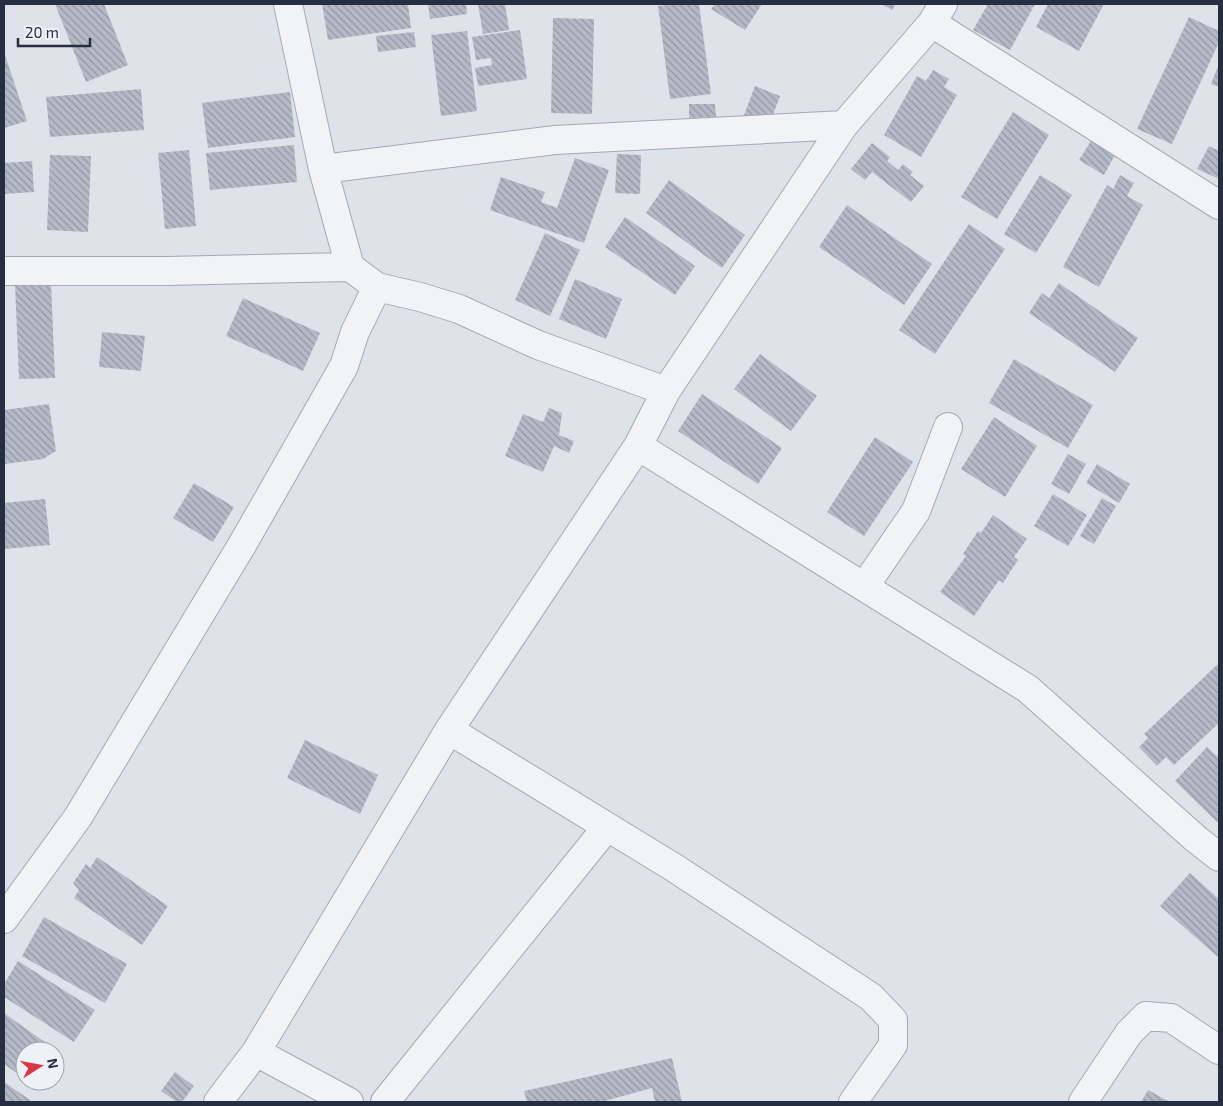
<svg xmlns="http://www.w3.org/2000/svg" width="1223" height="1106" font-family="'Exo 2',sans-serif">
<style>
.building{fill:url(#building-back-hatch)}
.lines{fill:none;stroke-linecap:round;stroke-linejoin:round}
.minor-casing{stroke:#a3a8b3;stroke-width:30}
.minor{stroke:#f1f3f7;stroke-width:28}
</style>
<defs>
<pattern id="building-back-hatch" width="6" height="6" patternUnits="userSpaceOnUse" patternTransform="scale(1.25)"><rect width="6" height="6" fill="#b5bbc6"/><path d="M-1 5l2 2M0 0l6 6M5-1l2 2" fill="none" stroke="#9398a2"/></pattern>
</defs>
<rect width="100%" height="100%" fill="#dee2e9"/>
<path class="building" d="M55 4H104L128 65 86 82Z
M322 4H408L411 28 328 40Z
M428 4H466L467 14 430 19Z
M478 4H505L509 30 483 34Z
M676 4H699L711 94 670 99 658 6Z
M715 4H762L745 30 711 9Z
M881 4H896L892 10Z
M988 4H1035L1010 50 973 30Z
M1048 4H1104L1079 51 1036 27Z
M1189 17 1219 31V42L1172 144 1137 129Z
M553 18 594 19 592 114 551 113Z
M520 30 527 79 478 86 475 68 492 65 491 58 476 60 472 37Z
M467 31 477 111 441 116 431 35Z
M414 32 416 47 378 52 376 36Z
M4 52 27 121 4 128Z
M1219 64V87L1211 84Z
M933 70 949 79 944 87 957 95 921 157 884 135 917 76 926 81Z
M755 86 780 96 768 128 743 118Z
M141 89 144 130 50 137 46 97Z
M290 92 295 137 208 148 202 103Z
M689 104H715L716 117 689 118Z
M1013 112 1049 135 997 219 961 197Z
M1091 141 1115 155 1104 175 1079 160Z
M872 143 890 157 887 161 898 170 903 164 913 172 910 175 924 186 911 202 872 172 865 180 851 169Z
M294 145 297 182 210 190 206 153Z
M1209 146 1219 151V174L1217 178 1197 169Z
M189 150 196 226 165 229 158 153Z
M617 154 641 155 640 194 615 193Z
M50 155 91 156 88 232 47 230Z
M575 158 609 170 584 243 490 210 501 177 545 192 541 202 557 208Z
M32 161 34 192 4 194V163Z
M1040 175 1072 195 1036 253 1004 234Z
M1120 175 1134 183 1127 196 1143 205 1099 287 1063 267 1107 185 1113 189Z
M669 180 745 235 722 268 646 213Z
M847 205 932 264 904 305 819 247Z
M625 217 695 266 675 295 605 247Z
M969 224 1005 249 935 354 899 330Z
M545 233 580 250 550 316 515 300Z
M575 279 622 299 606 339 559 319Z
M51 282 55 378 19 379 15 284Z
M1059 283 1138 338 1115 372 1029 313 1042 293 1049 298Z
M243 298 320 333 303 371 226 336Z
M102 332 145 336 141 371 99 367Z
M760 354 817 396 791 431 734 389Z
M1014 359 1093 405 1068 448 989 403Z
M702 394 782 448 758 484 678 431Z
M49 404 56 451 43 459 5 464 4 410Z
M549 408 562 413 559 435 574 441 569 453 554 446 543 472 505 456 523 414 543 422Z
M994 417 1037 446 1005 497 961 469Z
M875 437 913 462 864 536 827 512Z
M1068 454 1086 464 1069 494 1051 484Z
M1097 464 1130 484 1119 503 1086 483Z
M194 483 234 507 213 542 173 518Z
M1053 494 1087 515 1068 546 1034 526Z
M1102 498 1116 506 1094 544 1080 536Z
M45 499 50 545 4 549V503Z
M993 515 1027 539 1014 557 1018 560 1003 583 999 580 974 616 940 592 966 556 963 554 978 531 981 533Z
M1219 663V723L1174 765 1166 757 1157 766 1139 747 1148 738 1144 734Z
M305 740 378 775 360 814 287 778Z
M1207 747 1219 758V824L1175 781Z
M97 857 168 906 142 945 74 898 79 890 73 883 86 864 90 868Z
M1190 873 1219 899V958L1160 906Z
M44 917 127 964 105 1003 22 956Z
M18 961 95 1010 74 1042 4 997V984Z
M4 1013 53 1048 51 1051H25V1079L4 1064Z
M672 1058 682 1102H655L652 1088 601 1102H527L524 1091Z
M175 1072 194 1086 182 1102H177L161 1091Z
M4 1082 33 1102H4Z
M1148 1090 1170 1102H1141Z"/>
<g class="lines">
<g class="minor-casing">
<path id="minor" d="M932 23 1219 205
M323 169 555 140 844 125
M4 271H167L350 267
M377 287 420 297 459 309 538 345 666 391
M638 446 1028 689 1196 839 1219 857
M864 587 916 511 948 427
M449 730 673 867 871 997 893 1020V1045L853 1102
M4 919 78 817 242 545 344 366 355 332 377 287 350 267 323 169 288 4
M256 1052 349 1102
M218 1102 256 1052 449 730 638 446 666 391 844 125 932 23 943 4
M385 1102 607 827
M1083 1102 1129 1033 1146 1016 1171 1018 1219 1050"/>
</g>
<use href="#minor" class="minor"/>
</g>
<rect width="1223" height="1106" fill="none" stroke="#262e41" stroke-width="10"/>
<g transform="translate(40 1066) rotate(79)"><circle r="24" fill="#eef1f6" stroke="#9ea3ae"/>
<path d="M0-4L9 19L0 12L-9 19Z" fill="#d83947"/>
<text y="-8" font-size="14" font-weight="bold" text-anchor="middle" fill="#262e41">N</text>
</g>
<path d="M18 38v8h72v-8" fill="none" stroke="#262e41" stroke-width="2.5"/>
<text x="25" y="38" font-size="15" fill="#262e41" stroke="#eef1f6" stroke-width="4" paint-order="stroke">20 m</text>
</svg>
